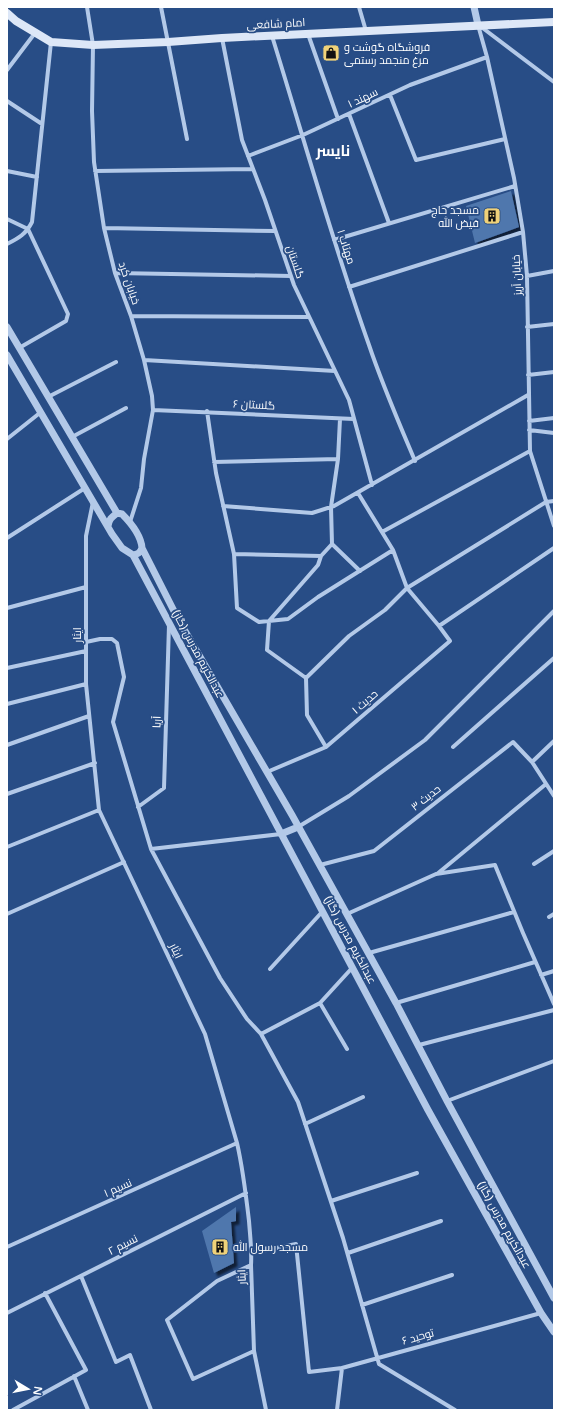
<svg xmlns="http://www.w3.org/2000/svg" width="561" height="1417" font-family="'Varela Round',Cairo,sans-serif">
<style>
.building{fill:#5077ad;filter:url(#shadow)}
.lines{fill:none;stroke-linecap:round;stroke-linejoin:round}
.minor{stroke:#b3c9e8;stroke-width:4}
.tertiary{stroke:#b3c9e8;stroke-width:7}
.secondary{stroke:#dde7f7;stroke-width:8}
.labels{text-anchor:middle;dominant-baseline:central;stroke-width:3.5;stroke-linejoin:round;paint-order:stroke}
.street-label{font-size:11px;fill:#fff;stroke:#284d86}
.poi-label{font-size:11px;fill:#fff;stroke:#284d86;text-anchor:start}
.district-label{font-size:15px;font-weight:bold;fill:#fff;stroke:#284d86}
</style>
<defs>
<filter id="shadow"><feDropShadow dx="3.5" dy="3.5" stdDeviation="1" flood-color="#0009"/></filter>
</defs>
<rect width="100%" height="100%" fill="#284d86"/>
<path class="building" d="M511 191 519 227 475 243 466 206Z
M236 1207V1221L231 1222 234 1263 214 1273 202 1231Z"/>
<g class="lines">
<path class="minor" d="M87 7 93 45 92 111 94 162 104 228 115 273 131 316 144 360 152 396 153 410 144 459 141 488 130 522
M161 7 187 139
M359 7 366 31
M478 25 487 57 514 178 523 232 527 276 530 451 554 526
M480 26 554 82
M308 34 338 119
M272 36C304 139 333 244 369 345 382 384 399 423 415 461
M222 38 242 140 265 200 294 285 349 400 372 485
M7 70 35 33
M390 95 416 160 505 139
M7 101 42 124
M349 114 389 223
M248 156 303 135 410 85 487 57
M7 171 37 177
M95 171 253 169
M7 219 28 229 68 314 66 321 19 348
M104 228 275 231
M334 240 515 186
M7 244C19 238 26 234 32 222L51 42
M115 273 291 276
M527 276 554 271
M349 287 523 232
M131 316 309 317
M527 327 554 324
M144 360 335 371
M528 375 554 372
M48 397 116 362
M153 410 354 419
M207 411 216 473 234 554 237 608 259 622 288 619 318 597 393 550
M529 421 554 418
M529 430 554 433
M72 437 126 408
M7 439 41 412
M214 462 338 459
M93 502 86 536V684L99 810 205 1034 237 1143C243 1169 246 1195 249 1221 250 1235 252 1250 251 1265L254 1351 266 1410
M223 506 312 513 334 506 528 395
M382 532 530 451
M7 538 85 488
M332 544 360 571
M234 554 321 556
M7 608 86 587
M269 621 318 565 321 556 332 544 331 507 338 459 340 419
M269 621 267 650 306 678
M439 626 554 548
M86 642 100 639H112L117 643 124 677 113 722 151 849 220 978 247 1019 261 1034 298 1102 343 1238 379 1364 455 1410
M7 668 86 651
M306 678 349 636 385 610 407 588 546 502 554 501
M306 678 307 715 326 747
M7 704 86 684
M7 745 89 716
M453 747 554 658
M532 762 554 741
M267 772 326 747 450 641 439 626 407 588 393 550 358 493
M7 794 95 763
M138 807 164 788 169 625
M298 827 349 796 425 740 554 611
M7 847 99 810
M151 849 281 834
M534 864 554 851
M320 865 374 851 513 742 532 762 554 796
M437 874 546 784
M7 914 124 862
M347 914 436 874 495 865 523 933 554 1004
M549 917 554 914
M369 953 514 912
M270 969 322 912
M541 975 554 971
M320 1003 347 1049
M396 1003 535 962
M261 1034 320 1003 352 968
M419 1045 554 1010
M447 1101 554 1061
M305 1124 363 1097
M331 1201 417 1173
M7 1247 237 1143
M252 1253 296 1244 309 1372 342 1368
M348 1253 441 1221
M251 1265 217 1281 167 1320 193 1379 254 1351
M81 1276 116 1362 130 1355 151 1410
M362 1305 452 1275
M7 1313 246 1193
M74 1376 88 1410
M13 1410 86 1370 45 1293
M337 1410 342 1368 541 1313"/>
<path class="tertiary" d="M474 7 478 25
M7 327 117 513
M7 355 112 534 122 548 133 555C138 554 140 553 142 548 141 535 131 523 122 514L117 513C112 517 109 519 108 526
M142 548 178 619 292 815 396 1003 447 1101 554 1298
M133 555 428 1110 541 1313 554 1332
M281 834 298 827"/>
<path class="secondary" d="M7 13 16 21 51 42 93 45 168 42 222 38 554 22"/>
</g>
<defs>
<g id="shop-square" transform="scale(0.9)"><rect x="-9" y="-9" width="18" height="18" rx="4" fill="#f0d279" stroke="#284d86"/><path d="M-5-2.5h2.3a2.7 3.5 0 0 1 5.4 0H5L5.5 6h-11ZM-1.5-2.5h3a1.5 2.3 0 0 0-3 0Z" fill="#111"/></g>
<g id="building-square" transform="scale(0.9)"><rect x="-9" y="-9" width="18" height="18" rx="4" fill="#f0d279" stroke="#284d86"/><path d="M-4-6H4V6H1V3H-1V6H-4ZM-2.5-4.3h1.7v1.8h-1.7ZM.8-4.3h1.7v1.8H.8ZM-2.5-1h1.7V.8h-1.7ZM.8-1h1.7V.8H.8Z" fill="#111"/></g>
</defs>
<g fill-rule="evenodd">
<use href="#shop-square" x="331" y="53"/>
<use href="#building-square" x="492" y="216"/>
<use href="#building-square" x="220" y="1247"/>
</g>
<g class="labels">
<g class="street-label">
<text transform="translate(276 24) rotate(-3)">امام شافعی</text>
<text transform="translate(363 98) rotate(-25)">سهند ۱</text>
<text transform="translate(346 247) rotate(72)">مهتاب ۱</text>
<text transform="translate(295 262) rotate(71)">گلستان</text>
<text transform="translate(517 275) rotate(-93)">خیابان آریز</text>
<text transform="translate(129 283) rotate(71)">خیابان کرد</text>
<text transform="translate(254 405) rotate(3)">گلستان ۶</text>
<text transform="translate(77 635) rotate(-90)">ایثار</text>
<text transform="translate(198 654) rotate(62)">عبدالکریم مدرس (گاز)</text>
<text transform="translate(365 702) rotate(-41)">حدیث ۱</text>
<text transform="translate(157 722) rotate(-88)">آریا</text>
<text transform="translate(426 798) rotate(-38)">حدیث ۳</text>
<text transform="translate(350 940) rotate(62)">عبدالکریم مدرس (گاز)</text>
<text transform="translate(176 951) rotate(65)">ایثار</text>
<text transform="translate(118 1188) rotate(-24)">نسیم ۱</text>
<text transform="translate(504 1225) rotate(61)">عبدالکریم مدرس (گاز)</text>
<text transform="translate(123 1245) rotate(-27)">نسیم ۲</text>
<text transform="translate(242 1277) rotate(-92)">ایثار</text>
<text transform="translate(418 1337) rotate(-16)">توحید ۶</text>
</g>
<g class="poi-label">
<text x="344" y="47">فروشگاه گوشت و<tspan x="344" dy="13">مرغ منجمد رستمی</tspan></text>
<text x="479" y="210" text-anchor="end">مسجد حاج<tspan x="479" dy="13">فیض الله</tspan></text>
<text x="233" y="1247">مسجد رسول الله</text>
</g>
<g class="district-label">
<text x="333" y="151">نایسر</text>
</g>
</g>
<rect width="561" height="1417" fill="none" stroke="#ffffff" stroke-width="16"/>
<g transform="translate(28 1389) rotate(100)" stroke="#284d86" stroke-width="3" paint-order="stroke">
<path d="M0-3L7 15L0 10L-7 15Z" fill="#ffffff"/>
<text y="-6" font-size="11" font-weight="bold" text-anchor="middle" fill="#ffffff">N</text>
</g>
</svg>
